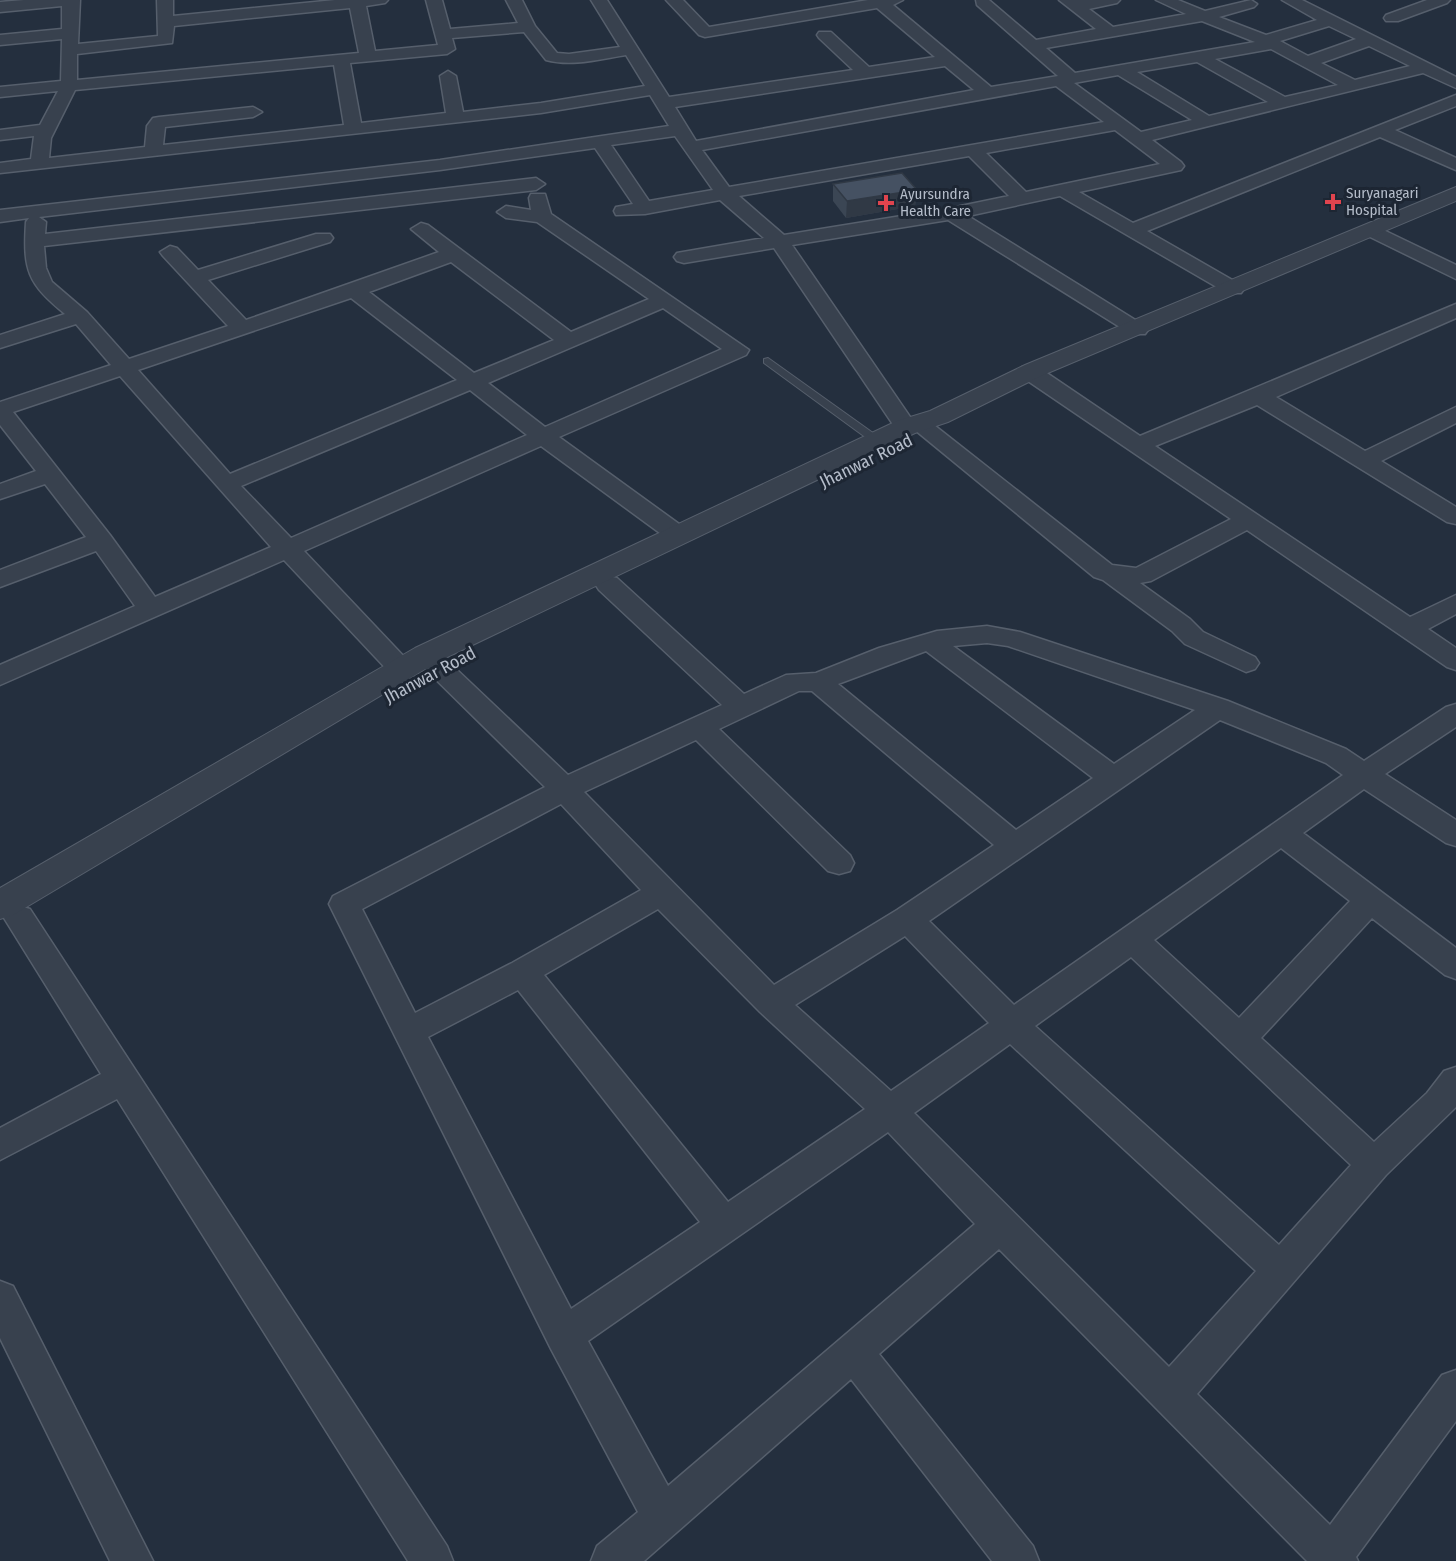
<svg xmlns="http://www.w3.org/2000/svg" width="1456" height="1561" font-family="'Fira Sans Condensed',sans-serif">
<style>
.lines{fill:none;stroke-linecap:round;stroke-linejoin:round}
.service-casing{stroke:#565f6c;stroke-width:2}
.minor-casing{stroke:#565f6c;stroke-width:3}
.tertiary-casing{stroke:#565f6c;stroke-width:2}
.service{fill:#38414e;fill-rule:evenodd}
.minor{fill:#38414e;fill-rule:evenodd}
.tertiary{fill:#38414e;fill-rule:evenodd}
.wall{fill:#3b4654}
.shaded-wall{fill:#303945}
.building{fill:#455162;stroke:#303945;stroke-width:1.5}
.health-dot{fill:#e0444e;stroke:#1d2633;stroke-width:2}
.labels{text-anchor:middle;dominant-baseline:central;stroke-width:6;stroke-linejoin:round;paint-order:stroke}
.far-poi-label{font-size:15px;fill:#b4bcc9;stroke:#1d2633;text-anchor:start}
.street-label{font-size:18px;fill:#b4bcc9;stroke:#1d2633}
</style>
<rect width="100%" height="100%" fill="#242f3e"/>
<g class="lines">
<g class="service-casing">
<path id="service" d="M768 358 880 438V442H872L764 363V359Z"/>
</g>
<g class="minor-casing">
<path id="minor" d="M24 0H80L78 44 158 36 157 0H173V16L335 0H388L385 3 366 6 375 51 438 45 426 0H442L450 29 518 23 506 0H522L535 26 557 53 569 54 620 47 591 0H607L669 97 853 70 819 38 817 35 819 32H831L869 67 935 57 877 8 705 37 699 35 666 0H683L709 27 868 0H903L893 5 991 87 1058 76 977 5 976 0H989L1036 40 1096 29 1059 0H1120L1117 3 1089 9 1113 27 1186 14 1156 0H1178L1205 11 1251 0 1257 4 1254 7 1219 17 1266 35 1317 20 1282 0H1302L1456 77V88L1423 73 1152 140 1181 162 1184 166 1181 170 1079 192 1133 223 1456 95V106L1395 130 1456 158V170L1380 137 1147 231 1241 285 1244 289 1241 293H1227L1060 196 968 216 1145 326 1148 330 1145 334H1131L948 220 792 245 917 427 926 423 934 425 1112 565 1136 568 1231 519 1022 377 1019 372 1022 367H1038L1140 436 1456 304V318L1276 397 1365 451 1456 407V423L1381 461 1456 507V524L1447 522 1257 405 1155 446 1410 617 1456 595V614L1428 629 1456 648V670L1447 667 1247 530 1151 581 1140 583 1190 619 1203 632 1255 657 1259 663 1255 669 1246 672 1185 644 1172 631 1103 580 1094 577 915 430 906 434 898 432 774 248 684 263 677 261 674 257 677 253 764 238 720 200 645 214 616 215 614 211 616 207 633 204 595 148 440 170 39 217 46 222 45 234 536 178 545 184 536 190 44 246 46 268 52 282 87 312 129 359 228 326 163 256 160 252 170 246 177 248 198 270 316 234H330L333 238 330 242 208 280 246 320 439 252 411 229 421 223 428 225 571 332 649 299 537 222 506 218 497 212 506 206 531 210 529 198 531 194H545L551 214 749 350 746 355 559 437 686 529 689 534 686 539 677 542 668 539 541 446 304 551 410 663 414 669 410 675 401 678 392 675 284 560 0 685V665L135 606 96 551 0 587V570L86 537 45 484 0 499V484L36 471 0 425V402L111 365 76 324 0 348V335L65 314C27 283 23 270 26 222L29 218 0 222V210L440 160 669 126 650 95 541 113 0 173V163L31 159 34 136 0 140V130L40 125 58 91 0 97V87L61 81 62 39 0 45V35L62 29V6L0 12V2ZM350 8 359 53 77 80V54L172 43 174 26ZM1202 21 1255 42 1075 73 1046 48ZM1329 26 1356 39 1308 56 1280 41ZM524 32 546 60C572 67 600 59 626 55L645 86 541 103 463 112 456 76 448 71 440 76 446 113 361 123 350 63 447 54 455 49 452 38ZM1369 46 1410 66 1355 80 1321 63ZM1271 49 1338 85 1285 97 1215 59ZM1197 62 1268 102 1209 116 1137 72ZM334 65 344 125 163 145 165 127 253 117 262 112 253 107 159 117 153 118 147 126 145 147 49 158 51 138 75 90ZM945 66 974 90 696 141 675 107ZM1118 75 1192 120 1141 132 1074 83ZM1056 86 1104 122 729 187 702 150ZM1115 130 1160 164 1026 192 986 153ZM675 136 713 190 649 201 611 145ZM969 156 1009 196 951 208 784 235 739 196ZM451 262 554 340 474 373 369 292ZM351 298 457 380 230 474 138 370ZM663 308 722 349 545 427 488 383ZM120 376 271 547 155 597 110 535 13 412ZM470 390 527 435 291 538 241 486Z
M1427 0H1450L1447 3 1398 21H1386L1384 18 1386 15Z
M1371 224 1456 265V279L1364 234 1361 230Z
M608 576 617 578 744 694 786 675 816 673 879 648 937 631 987 626 1020 632 1228 701 1346 749 1364 761 1446 707 1456 704V727L1385 774 1456 820V846L1446 843 1364 789 1303 833 1456 948V979L1445 975 1372 918 1261 1038 1374 1142 1427 1093 1444 1071 1456 1067V1107L1386 1175 1197 1394 1330 1525 1442 1375 1456 1370V1421L1356 1557 1358 1561H1307L999 1249 879 1354 1033 1546 1039 1561H992L851 1379 644 1561H591L597 1546 638 1512 551 1349 329 904 333 896 545 787 417 661 413 655 417 649 426 646 435 649 568 775 722 705 599 590 595 584 599 578ZM987 643 1008 646 1195 710 1114 764 953 646ZM926 651 1093 778 1016 830 838 684ZM799 691H812L994 845 897 910 774 985 584 792 696 740 828 871 839 874 850 871 854 863 850 855 719 729ZM1220 720 1326 763 1343 775 1014 1005 929 921ZM561 804 641 890 512 963 415 1013 362 909ZM1281 848 1350 901 1239 1018 1154 940ZM658 909 760 1012 865 1109 728 1202 544 975ZM905 936 989 1023 891 1091 795 1005ZM1131 957 1351 1165 1279 1245 1035 1026ZM518 990 700 1222 571 1309 428 1037ZM1010 1044 1256 1271 1169 1367 914 1113ZM888 1132 975 1224 668 1486 588 1341Z
M19 906 30 909 447 1546 453 1561H408L117 1099 0 1160V1128L101 1074 4 918 8 909Z
M0 1281 13 1286 153 1561H110L0 1338Z"/>
</g>
<g class="tertiary-casing">
<path id="tertiary" d="M1456 187V201L1043 375 948 422 915 433 437 662 13 915 0 919V888L415 648 897 421 930 411 1025 365Z"/>
</g>
<use href="#service" class="service"/>
<use href="#minor" class="minor"/>
<use href="#tertiary" class="tertiary"/>
</g>
<path class="wall" d="M833 184 917 190 915 206 846 218 833 201Z"/>
<path class="shaded-wall" d="M917 190 915 206 846 218 847 201Z"/>
<path class="building" d="M902 173 917 190 847 201 833 184Z"/>
<g class="health-dot">
<path d="M1330 193h6v6h6v6h-6v6h-6v-6h-6v-6h6z"/>
<path d="M883 194h6v6h6v6h-6v6h-6v-6h-6v-6h6z"/>
</g>
<g class="labels">
<g class="far-poi-label">
<text x="1346" y="193">Suryanagari<tspan x="1346" dy="17">Hospital</tspan></text>
<text x="900" y="194">Ayursundra<tspan x="900" dy="17">Health Care</tspan></text>
</g>
<g class="street-label">
<text transform="translate(866 461) rotate(-26)">Jhanwar Road</text>
<text transform="translate(430 675) rotate(-28)">Jhanwar Road</text>
</g>
</g>
</svg>
